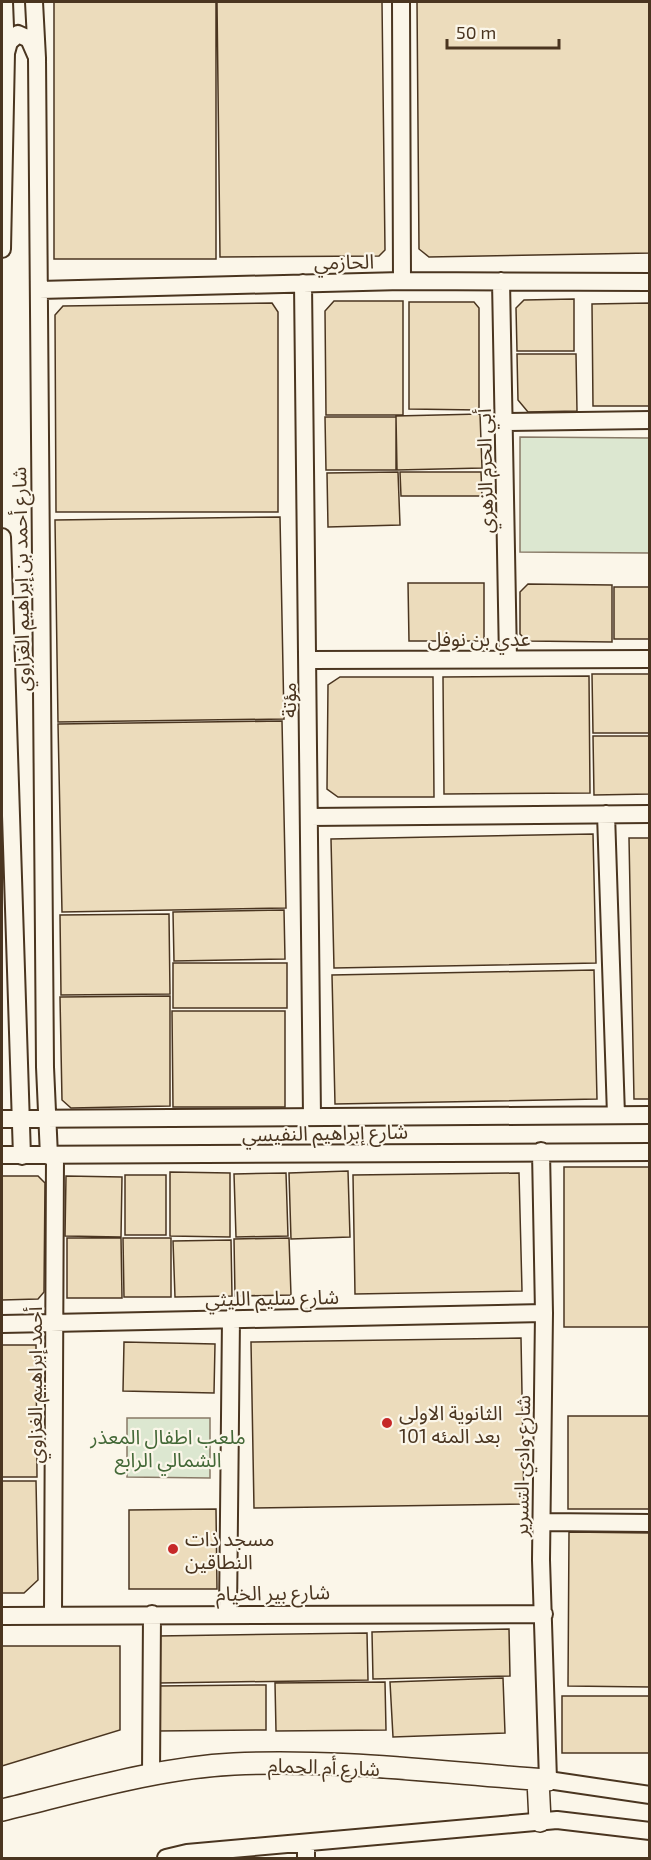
<svg xmlns="http://www.w3.org/2000/svg" width="651" height="1860" font-family="'Exo 2','Noto Sans Arabic',sans-serif">
<style>
.green{fill:#dce7d0;stroke:#887966;stroke-width:1.5}
.building{fill:#ecdcbc;stroke:#4a3520;stroke-width:1.5}
.lines{fill:none;stroke-linecap:round;stroke-linejoin:round}
.minor-casing{stroke:#4a3520;stroke-width:20}
.major-casing{stroke:#4a3520;stroke-width:24}
.minor{stroke:#fbf6e9;stroke-width:16}
.major{stroke:#fbf6e9;stroke-width:21}
.poi-dot{fill:#c62828;stroke:#fbf6e9;stroke-width:2}
.labels{text-anchor:middle;dominant-baseline:central;stroke-width:4.5;stroke-linejoin:round;paint-order:stroke}
.street-label{font-size:20px;fill:#4a3520;stroke:#fbf6e9}
.poi-label{font-size:20px;fill:#4a3520;stroke:#fbf6e9;text-anchor:start}
.park-label{font-size:20px;fill:#436837;stroke:#fbf6e9}
</style>
<rect width="100%" height="100%" fill="#fbf6e9"/>
<path class="green" d="M520 437 649 438V553L520 552Z
M127 1418H210V1478L127 1477Z"/>
<path class="building" d="M54 2H216V259H54Z
M217 2H382L385 250 379 256 220 257Z
M417 2H650V253L429 257 419 249Z
M574 299V351H517L516 308 524 300Z
M334 301H403V415H326L325 311Z
M409 302H474L479 308V410L409 409Z
M272 303 278 312V512H56L55 315 63 306Z
M650 303V406H593L592 304Z
M517 354H576L577 411 528 412 518 400Z
M480 414 482 468 397 470 396 416Z
M325 417H396V470H326Z
M398 472 400 525 328 527 327 473Z
M400 472H481L482 496H401Z
M280 517 284 719 58 722 55 520Z
M408 583H484V641H409Z
M528 584 612 585V642L527 641 520 634V592Z
M614 587H650V639H614Z
M592 674H650V733H593Z
M589 676 590 793 444 794 443 677Z
M340 677H433L434 797H338L327 789 328 685Z
M282 721 286 908 62 912 58 724Z
M593 736H650V794L594 795Z
M593 834 596 963 334 968 331 839Z
M629 838H650V1099H634Z
M284 910 285 959 174 961 173 912Z
M169 914 170 994 61 995 60 915Z
M173 963H287V1008H173Z
M594 970 597 1099 335 1104 332 975Z
M170 996V1106L71 1108 62 1100 60 997Z
M172 1011H285V1107H173Z
M564 1167H650V1327H564Z
M348 1171 350 1237 291 1239 289 1173Z
M170 1172 230 1173V1237L170 1236Z
M286 1173 288 1236 236 1237 234 1174Z
M519 1173 522 1291 355 1294 353 1175Z
M125 1175H166V1235H125Z
M2 1176H38L45 1183 44 1292 38 1299 2 1300Z
M66 1176 122 1177 121 1237 65 1236Z
M67 1238H121L122 1298H67Z
M123 1238H171V1297H124Z
M289 1238 291 1295 235 1296 234 1239Z
M231 1240 232 1296 175 1297 173 1241Z
M521 1338 524 1504 254 1508 251 1342Z
M124 1342 215 1344 214 1393 123 1391Z
M2 1345H36L37 1477H2Z
M568 1416H650V1509H568Z
M2 1481H36L38 1580 24 1593H2Z
M216 1509 217 1589H129V1510Z
M569 1532 650 1533V1687L568 1686Z
M509 1629 510 1676 373 1679 372 1632Z
M367 1633 368 1680 159 1683 158 1636Z
M2 1646H120V1730L2 1766Z
M503 1678 505 1733 393 1737 390 1682Z
M385 1682 386 1730 276 1731 275 1683Z
M266 1685V1730L158 1731 157 1686Z
M562 1696H650V1753H562Z"/>
<g class="lines">
<g class="minor-casing">
<path id="minor" d="M34 2 37 58 45 1067 49 1156
M401 2 402 281
M6 53 9 42 18 34 29 39 36 55
M2 249 6 53 4 2
M501 281 508 659
M303 283 312 1117
M39 290 402 281 650 282
M504 422 650 420
M2 537 22 1156
M308 660 650 659
M606 814 616 1115
M309 817 650 814
M2 1119 650 1115
M541 1151 544 1313 541 1560 548 1780 650 1795
M2 1155 650 1152
M2 1324 544 1313
M542 1522 650 1523
M228 1614 231 1318
M53 1615 55 1156
M2 1616 544 1614
M151 1775 152 1614
M306 1843V1858
M166 1858 187 1853 557 1820 650 1831"/>
</g>
<g class="major-casing">
<path id="major" d="M538 1780 540 1821
M2 1810C77 1792 156 1768 234 1764 339 1759 443 1773 548 1780"/>
</g>
<use href="#minor" class="minor"/>
<use href="#major" class="major"/>
</g>
<g class="poi-dot">
<circle cx="387" cy="1423" r="6"/>
<circle cx="173" cy="1549" r="6"/>
</g>
<g class="labels">
<g class="street-label">
<text transform="translate(344 261) rotate(-1)">الحازمي</text>
<text transform="translate(484 471) rotate(-91)">أبي الحرم الزهري</text>
<text transform="translate(20 579) rotate(-91)">شارع أحمد بن إبراهيم الغزاوي</text>
<text x="479" y="638">عدي بن نوفل</text>
<text transform="translate(288 700) rotate(-90)">مؤتة</text>
<text transform="translate(325 1132) rotate(-1)">شارع إبراهيم النفيسي</text>
<text transform="translate(272 1297) rotate(-1)">شارع سليم الليثي</text>
<text transform="translate(34 1385) rotate(-90)">أحمد إبراهيم الغزاوي</text>
<text transform="translate(521 1466) rotate(-89)">شارع وادي التسرير</text>
<text transform="translate(273 1592) rotate(-1)">شارع بير الخيام</text>
<text transform="translate(324 1766) rotate(2)">شارع أم الحمام</text>
</g>
<g class="poi-label">
<text x="399" y="1412">الثانوية الاولى<tspan x="399" dy="23">بعد المئه 101</tspan></text>
<text x="185" y="1538">مسجد ذات<tspan x="185" dy="23">النطاقين</tspan></text>
</g>
<g class="park-label">
<text x="168" y="1436">ملعب اطفال المعذر<tspan x="168" dy="23">الشمالي الرابع</tspan></text>
</g>
</g>
<rect width="651" height="1860" fill="none" stroke="#4a3520" stroke-width="6"/>
<path d="M447 39v9h112v-9" fill="none" stroke="#4a3520" stroke-width="3"/>
<text x="456" y="39" font-size="18" fill="#4a3520" stroke="#fbf6e9" stroke-width="4.5" paint-order="stroke">50 m</text>
</svg>
